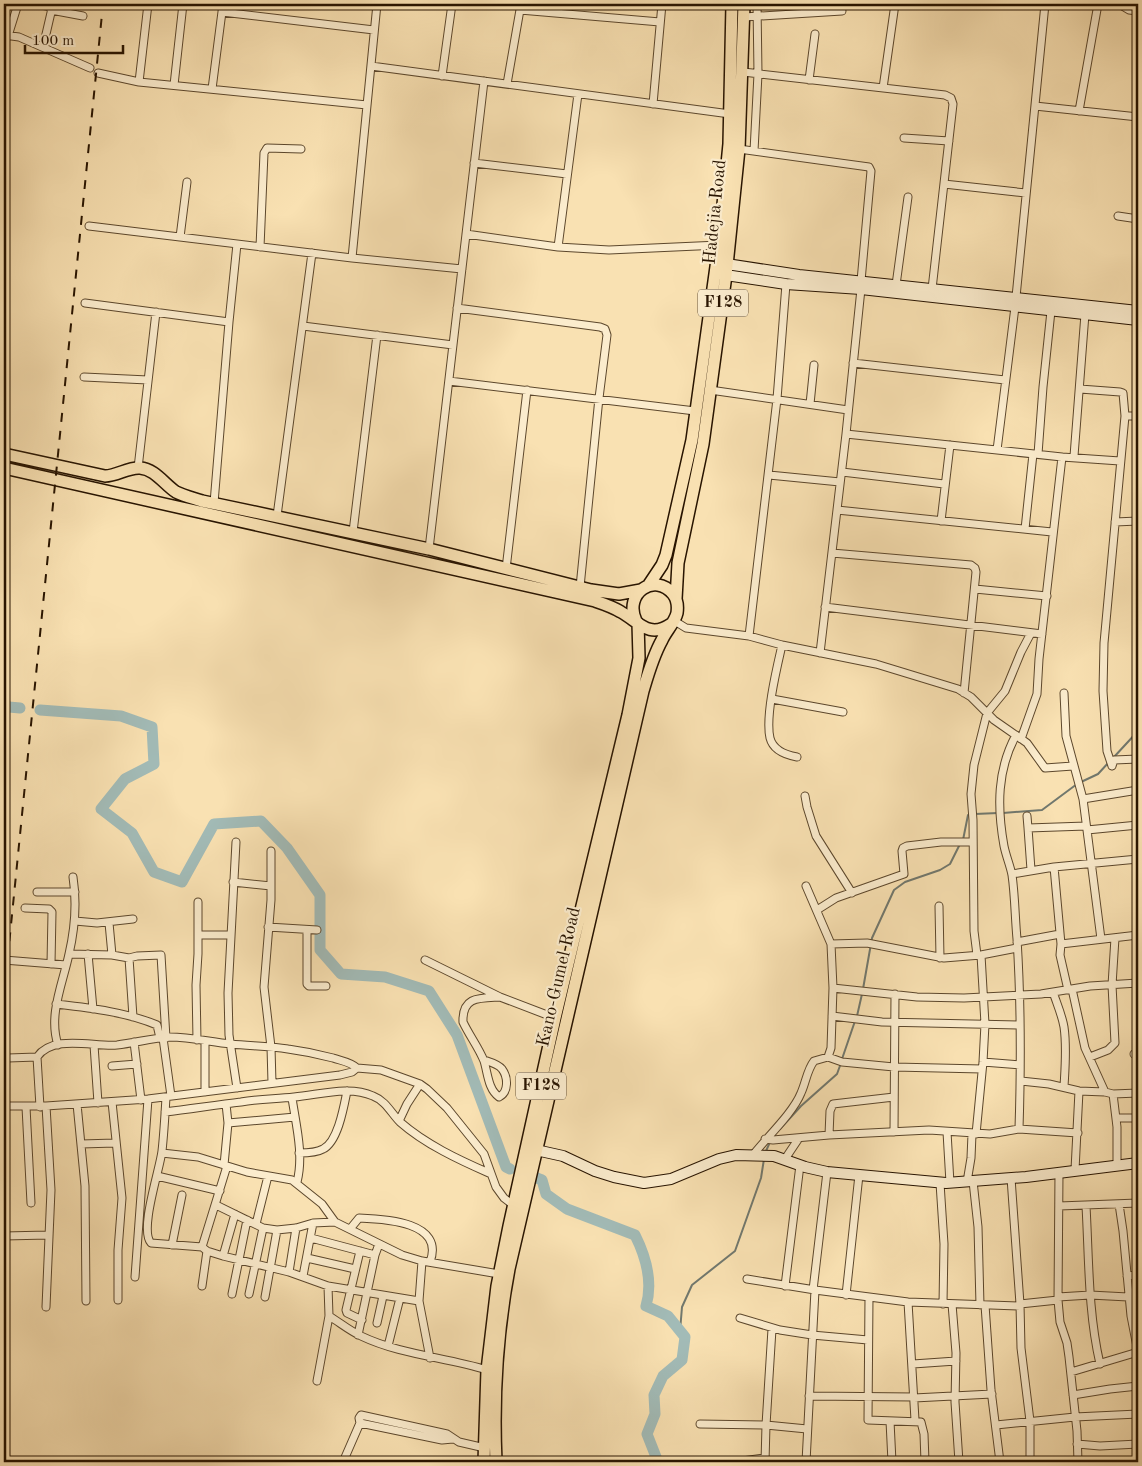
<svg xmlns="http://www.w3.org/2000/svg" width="1142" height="1466" font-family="'Old Standard TT',serif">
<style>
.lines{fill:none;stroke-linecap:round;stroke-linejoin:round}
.stream{stroke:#71786e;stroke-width:2}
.river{stroke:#a2bbb7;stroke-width:11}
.street-casing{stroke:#5c472c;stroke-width:9}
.secondary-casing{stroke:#281400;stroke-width:12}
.primary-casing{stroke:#281400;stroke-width:14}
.street{stroke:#fbeccd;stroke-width:7}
.secondary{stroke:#fbeccd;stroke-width:10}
.primary{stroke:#f9e1b2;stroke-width:11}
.rail{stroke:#281400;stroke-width:2;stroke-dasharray:9 9;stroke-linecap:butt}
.labels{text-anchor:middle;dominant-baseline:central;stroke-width:4.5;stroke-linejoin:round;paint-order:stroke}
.shield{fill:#fbeccd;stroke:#67553e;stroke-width:1}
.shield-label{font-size:16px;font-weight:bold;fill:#281400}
.street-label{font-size:18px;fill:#281400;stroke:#fbeccd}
</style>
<rect width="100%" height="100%" fill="#f9e1b2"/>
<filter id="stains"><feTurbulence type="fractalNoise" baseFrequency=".004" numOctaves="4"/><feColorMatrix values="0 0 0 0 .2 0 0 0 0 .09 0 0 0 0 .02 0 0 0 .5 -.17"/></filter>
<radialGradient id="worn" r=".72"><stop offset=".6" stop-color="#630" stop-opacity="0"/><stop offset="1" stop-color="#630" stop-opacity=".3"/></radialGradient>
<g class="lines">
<path class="stream" d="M1114 757 1138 731
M1081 782 1098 774 1109 762
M1003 813 1042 810 1077 784
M975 814 998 813
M963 840 968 815H970
M863 989 872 938 894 890 905 882 940 870 950 864 960 844
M857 1016 862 994
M842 1059 855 1021
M780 1129 801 1106 837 1074 841 1063
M766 1151 770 1142
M680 1331 682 1307 692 1285 735 1251 761 1178 764 1159"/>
<path class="river" d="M4 704 9 707 20 708
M40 710 121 716 152 727 154 764 125 779 101 809 132 833 154 872 182 882 214 824 261 821 287 848 320 895V950L341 974 385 977 429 991 457 1035 506 1167 510 1169
M534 1177 542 1180 546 1194 567 1209 635 1235C646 1257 653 1282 646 1306L668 1316 685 1337 682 1360 663 1376 654 1395 655 1414 647 1434 658 1462"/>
<g class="street-casing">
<path id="street" d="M36 4 52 7
M1123 4 1124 7 1129 10 1138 11
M51 10 83 16
M520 10 660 22
M222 12 374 30
M744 17 842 11
M4 35 19 37 90 68
M8 36 18 4
M43 47 53 4
M371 66 730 114
M743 72 945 95 951 98 953 104 932 289
M98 73 139 82 367 105
M442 76 452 4
M809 80 815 34
M139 82 148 4
M507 84 521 4
M174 85 183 4
M883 88 895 4
M212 89 223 4
M653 104 662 4
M1035 106 1138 117
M1079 111 1098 4
M904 138 949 141
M739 149 869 167 871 171 861 281
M754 151 758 74 757 4
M474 163 567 174
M944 184 1026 193
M1118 216 1138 219
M89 226 352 258 462 269
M466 234 558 247 609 250 719 245
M180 237 187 182
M260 247 264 153 267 148 301 149
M558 247 578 94
M352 258 377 4
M896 285 908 197
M85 303 229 322
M457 308 600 327 605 329 607 335 599 398 580 587
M303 326 453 345
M853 363 1005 380
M84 377 148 380
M449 381 695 411
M1080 389 1120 392 1123 393 1125 416
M710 390 848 410
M810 404 814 365
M846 434 1062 457 1120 461
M997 450 1015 307 1045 4
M1038 454 1043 387 1051 311
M1074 456 1085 314
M138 468 156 312
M842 472 944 484
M769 475 840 482
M214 503 229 322 237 244
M837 510 1052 532
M277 516 312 253
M941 521 950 445
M1115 522 1138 521
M1025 529 1033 454
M353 532 377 335
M429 549 484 81
M832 553 971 565 975 568 976 572 964 693
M506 569 527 390
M975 589 1047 596
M825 607 1042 634
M673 620 686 628 749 636 782 645 876 664 958 689 971 697 994 720 1027 743 1045 768 1073 766
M749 636 777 399 786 284
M782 645C777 667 765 716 770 738 773 750 786 755 797 757
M820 653 846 434 861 289
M1064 693 1066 736 1083 799 1101 939
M772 699 843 712
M1016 735C997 770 997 807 1004 846 1006 856 1010 865 1012 875 1015 896 1015 918 1017 939 1021 1002 1021 1066 1019 1129
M1021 739 1037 694 1039 659 1062 457
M1112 766 1107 751 1103 691 1104 643 1125 416H1138
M1112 766 1114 760 1138 759
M805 796 807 807 816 836 852 893
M1083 799 1138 790
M1027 816 1028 828
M1087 830 1138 825
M236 842 228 993 229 1035 237 1088
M271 851V900L264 987 271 1047 272 1083
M1054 867 1061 944 1060 955 1068 990
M1031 870 1028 828 1086 826
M1012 874 1054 867 1138 859
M233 882 271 886
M806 886 831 944 833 988 831 1048 828 1057
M37 892H75
M939 906 940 958
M25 908 49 909 52 912 51 964
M817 910 836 898 904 874 902 851 903 848 907 846 941 842H973
M75 921 97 923 133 919
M109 923 112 955
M268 927 317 930
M307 930V984L309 986H326
M199 935H230
M1017 942 1060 934
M831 944 867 943 944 958 981 955 1017 948
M1061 944 1138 935
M69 954 112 955 129 958 137 956 161 955 166 1038
M88 954 93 1009
M977 955 974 931 973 820 971 794 974 765 987 713 1005 691 1021 652 1031 633
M129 958 133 1017
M4 960 66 965
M425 960 500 997 555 1018
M833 988 917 997 964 998 1041 994 1090 986 1138 983
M1072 989 1085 1048 1105 1092
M1053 992C1057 1004 1062 1015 1064 1027 1067 1047 1065 1068 1064 1087
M56 1004C90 1008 126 1012 157 1025L160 1038
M832 1016 882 1022 1019 1025
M163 1038 171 1096
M197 1040 196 985 198 954V902
M134 1042 141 1100
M58 1045C48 1015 63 983 69 954 75 928 77 903 73 877
M94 1045 98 1103
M1134 1054H1138
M1090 1057 1108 1050 1115 1043 1112 985 1115 938
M8 1058 37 1057
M484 1060C490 1062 498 1064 502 1069 508 1077 509 1092 499 1097 488 1089 488 1074 484 1061 479 1048 469 1035 463 1022 462 996 480 998 500 997
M983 1062 1020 1065
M112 1066 137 1064
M1021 1081 1049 1084 1079 1091 1105 1092 1113 1094 1138 1093
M205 1092V1041
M1113 1094 1117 1127V1166
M166 1097C165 1115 164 1133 162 1151 160 1169 139 1230 151 1243L202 1247 207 1251 223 1256 289 1272 328 1286 419 1301
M292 1098C296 1125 304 1155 297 1182
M112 1102 122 1198 118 1250V1300
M77 1104 85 1186 86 1301
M4 1106H46L148 1099 340 1075 352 1072 357 1068 381 1070 420 1084 427 1089 447 1108 484 1154 496 1187 504 1198 513 1205
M46 1106 51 1190 46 1307
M26 1107 31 1203
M40 1107 37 1057C53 1034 93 1047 117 1045 135 1043 152 1038 170 1037 190 1037 211 1042 231 1044 250 1046 269 1046 288 1049 303 1051 318 1054 333 1058 342 1061 351 1062 357 1068
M165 1112C190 1109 216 1105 241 1102 258 1099 276 1099 294 1097 319 1095 349 1085 373 1096 386 1101 391 1113 400 1122 425 1144 459 1160 489 1173
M1117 1118H1138
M399 1121 407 1104 420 1084
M228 1123 295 1117
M894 1132 895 994
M947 1132 950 1183
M976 1134 983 1062 985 1024 981 955
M829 1135 830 1111 833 1104 894 1097
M765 1139 773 1140 829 1135 929 1130 990 1134 1019 1129 1078 1133
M81 1144 115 1143
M162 1153 198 1157 247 1172 292 1180 322 1204 335 1222 402 1255 422 1261 499 1274
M299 1153C306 1153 316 1153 323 1149 338 1142 344 1106 347 1091
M753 1155C767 1137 793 1113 801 1093 806 1082 807 1070 814 1061L828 1057 842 1062 894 1067 982 1069
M785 1159 799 1138
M224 1165 228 1123 226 1104
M1075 1170 1079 1091
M1059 1173 1058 1300 1060 1322 1067 1343 1069 1357 1077 1431 1078 1462
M157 1176 220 1191
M1011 1178 1020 1304 1021 1348 1030 1421V1462
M973 1181 978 1227 980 1305
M967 1182 971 1158 972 1134
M940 1183 944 1244 943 1304
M1119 1204 1123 1231 1131 1316 1138 1352
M216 1205 263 1228 277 1230 296 1228 313 1223 335 1222
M1059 1206 1138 1203
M1086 1206C1089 1259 1088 1312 1100 1364
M256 1224 268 1176
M350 1229 359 1218C386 1219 445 1222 430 1262
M4 1236 48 1235
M311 1238 375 1255
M172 1245 182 1195
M202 1247 227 1166
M360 1251 346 1310 347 1313 362 1320
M223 1256 235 1214
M307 1258 355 1269
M422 1261 419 1301 430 1358
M289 1272 296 1228
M303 1276 313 1223
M1127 1276 1138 1275
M135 1277 148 1099
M747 1279 815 1290 908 1302 1020 1306
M202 1286 207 1251
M785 1286 800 1165
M813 1290 827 1172
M232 1294 247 1220
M249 1294 263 1228
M846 1295 859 1175
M265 1297 277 1230
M869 1297 868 1420 921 1422 924 1434 925 1462
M1058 1297 1090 1295 1128 1297
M908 1302 915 1420
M952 1304 956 1353 955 1402 959 1462
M1020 1304 1058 1300
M985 1305 991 1390 1000 1462
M329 1316C339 1322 350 1331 361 1336 401 1355 445 1357 487 1370
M740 1318 780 1330 812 1335 868 1340
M377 1323 383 1296
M358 1335 375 1255 379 1244
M388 1346 400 1298
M913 1364 956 1361
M1071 1372 1138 1352
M317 1381 329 1316 328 1286
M1073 1395 1110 1389 1138 1386
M809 1396 914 1397
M914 1398 992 1394
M890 1421 892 1462
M360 1423 442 1440 453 1439
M700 1424 766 1425 807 1429
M996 1425 1075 1417 1138 1414
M1077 1444 1100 1446 1138 1444
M343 1462 360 1423 359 1418 361 1415 447 1434 459 1442 485 1448
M735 1462 764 1458
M765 1462 766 1425 772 1329
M806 1462 815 1290"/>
</g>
<g class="secondary-casing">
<path id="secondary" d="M720 263 799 275 1138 311
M719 274 786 284 861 289 1138 320
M536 1150 563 1156 595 1171 614 1177 644 1183 671 1179 719 1159 736 1155 774 1156 805 1167 827 1172 946 1183 1026 1177 1138 1163"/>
</g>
<g class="primary-casing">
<path id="primary" d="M4 454 105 476C117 476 128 467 140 468 155 469 164 484 176 492 184 496 193 498 202 501L429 549 591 590 619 594 641 590
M4 468 595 601C604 604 613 607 621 612 639 622 649 639 671 624
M648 586 662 565 666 555 692 440 719 245 729 144 732 4
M676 599 678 563 703 444 726 275 739 149 744 4
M484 1462 487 1370 497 1286 509 1226 555 1018 628 715 639 658 638 623
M496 1462C493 1397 497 1333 509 1269L643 691C648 674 653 656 662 640 666 631 675 622 677 613 678 606 677 599 673 594 655 572 623 593 636 621"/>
</g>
<use href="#street" class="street"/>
<use href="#secondary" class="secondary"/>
<use href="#primary" class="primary"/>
<path class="rail" d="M4 995 103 4"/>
</g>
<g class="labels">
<g class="shield">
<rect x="698" y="289.5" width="50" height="27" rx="4"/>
<rect x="516" y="1072.5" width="50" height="27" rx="4"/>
</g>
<g class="shield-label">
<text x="723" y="303">F128</text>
<text x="541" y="1086">F128</text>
</g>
<g class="street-label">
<text transform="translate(715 212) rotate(-84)">Hadejia Road</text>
<text transform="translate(559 977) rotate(-77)">Kano-Gumel Road</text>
</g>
</g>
<rect width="1142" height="1466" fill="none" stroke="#f9e1b2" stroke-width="20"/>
<rect x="5" y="5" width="1132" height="1456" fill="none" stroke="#281400" stroke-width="2.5"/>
<rect x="10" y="10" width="1122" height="1446" fill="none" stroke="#281400"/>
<path d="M25 45v8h98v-8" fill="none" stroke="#281400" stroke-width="2.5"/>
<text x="32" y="45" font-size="15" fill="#281400" stroke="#fbeccd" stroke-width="4" paint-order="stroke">100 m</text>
<rect width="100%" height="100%" filter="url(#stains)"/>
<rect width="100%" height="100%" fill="url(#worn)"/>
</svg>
